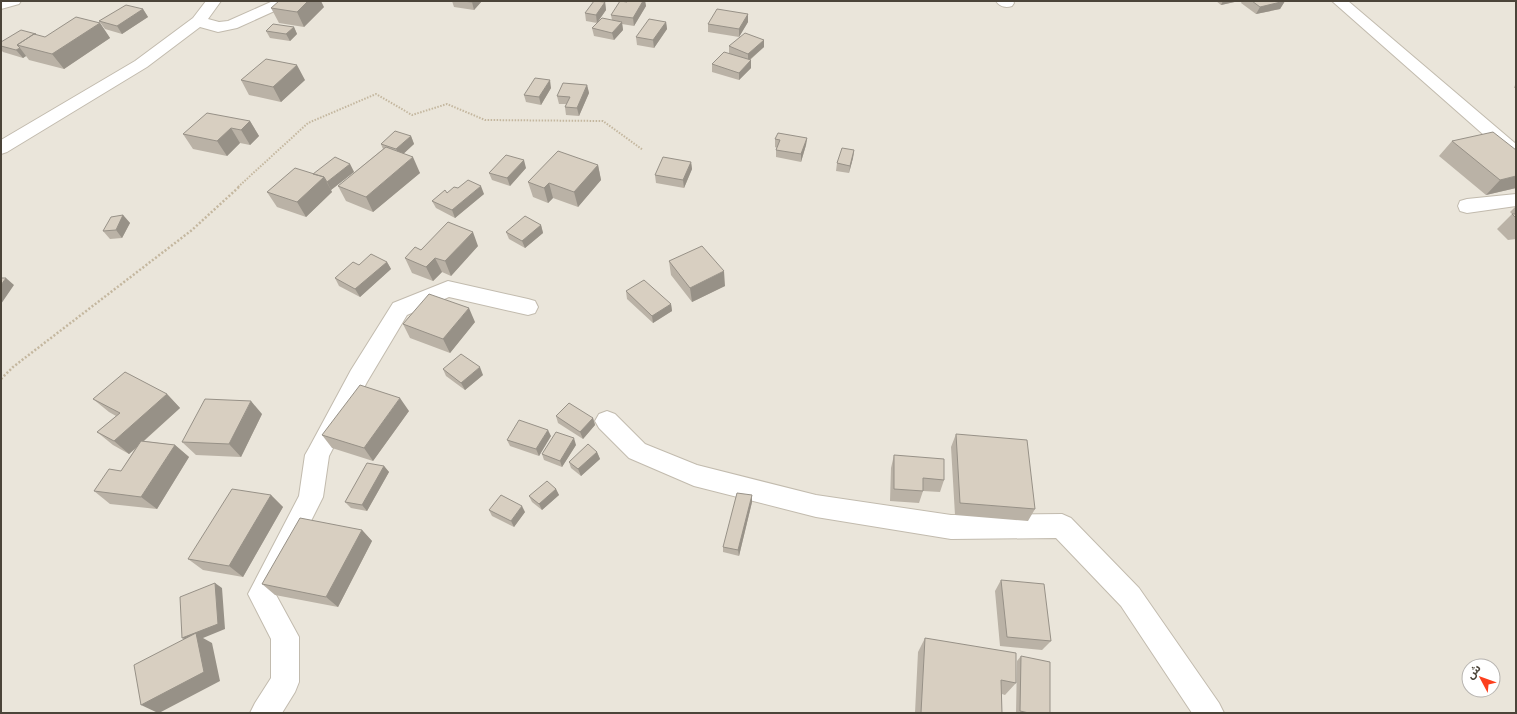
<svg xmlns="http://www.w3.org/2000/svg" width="1517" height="714" font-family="'Alegreya Sans','Noto Sans Arabic',sans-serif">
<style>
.residential{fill:#eae5da;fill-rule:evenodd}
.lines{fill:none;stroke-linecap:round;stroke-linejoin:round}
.minor-casing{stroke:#c2bbae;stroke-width:2}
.path-far1{stroke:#c4b79f;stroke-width:2;stroke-dasharray:1.5 1.5;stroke-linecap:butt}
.path{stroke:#c4b79f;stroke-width:2.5;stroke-dasharray:2 2;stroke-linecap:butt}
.minor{fill:#fff;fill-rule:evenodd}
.wall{fill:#bab2a6}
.shaded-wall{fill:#979187}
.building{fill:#d8cfc1;stroke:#979187}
</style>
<rect width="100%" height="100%" fill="#f6f3ec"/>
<path class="residential" d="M1 1H1516V713H1ZM1469 666H1493V690H1469Z"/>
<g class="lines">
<g class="minor-casing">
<path id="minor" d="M1 1H21L19 4 1 9Z
M206 1H221L208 19 219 22 228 21 273 1H292L290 4 237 28 218 32 200 27 147 67 7 152 1 154V140L135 61 193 18Z
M996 1H1013L1014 3 1012 6C1006 8 1000 7 996 1Z
M1332 1H1348L1516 144V160L1510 158Z
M1516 194V206L1467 213 1460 211 1458 206 1460 201 1467 199Z
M448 281 528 299 535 301 538 307 535 313 528 315 449 297 407 315 367 382 329 456 323 497 275 593 299 637V682L295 692 282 713H250L255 703 271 678V639L248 594 299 496 305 455 309 448 351 370 393 303Z
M607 411 615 414 645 444 697 465 816 495 951 515 1062 514 1071 518 1139 588 1219 703 1224 713H1192L1121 606 1056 538 951 539 816 517 694 486 629 458 599 428 595 421 599 414Z"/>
</g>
<path class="path-far1" d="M238 187 308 123 376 94 412 115 447 104 485 120 603 121 643 150"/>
<path class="path" d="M1 379 13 367 192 230 240 186"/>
<use href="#minor" class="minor"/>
</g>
<path class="wall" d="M452 1H482L474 10 454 7Z
M628 1H645L646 6 634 26 622 24 623 30 614 40 594 36 592 28 612 20 611 15Z
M1216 1H1239L1221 5Z
M1242 1H1285L1280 9 1256 14 1241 3Z
M605 2 606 10 597 23 586 21 585 13Z
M324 7 304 27 279 23 271 8Z
M143 9 148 17 122 34 105 29 99 21Z
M748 14V22L739 37 708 32V24Z
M666 22 667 29 654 48 637 45 636 37Z
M100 23 110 38 64 69 29 60 26 56 23 58 3 52 1 50V42L45 37Z
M294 27 297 34 290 41 270 38 266 31Z
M764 40V47L750 60H751V68L739 80 712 72V64L729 53V46Z
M241 80H305L281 102 249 95Z
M1516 82V88H1514Z
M587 85 589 93 579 116 566 115 565 107 566 104H559L557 96Z
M551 88 541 105 526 102 524 95Z
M250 121 259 136 250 145 240 143 227 156 193 149 183 134Z
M411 136 414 144 403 154 420 173 373 212 346 201 338 186 383 149 381 144Z
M807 138 806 145 801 162 776 157V150L777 148 775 147V139Z
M1452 141 1516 188 1486 195 1439 156Z
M854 150 853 158 849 173 836 171 837 163Z
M691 162 692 169 684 188 656 183 655 175Z
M350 164 354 172 331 190 332 192 306 217 277 207 267 192 313 174Z
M598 165 601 180 578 207 553 198 548 203 533 197 528 182Z
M526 168 510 186 492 180 489 173Z
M458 188 484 194 455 218 436 208 432 201 447 193Z
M1516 206V239L1508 240 1497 229 1512 214 1510 212Z
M123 215 130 223 122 238 110 239 103 231Z
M541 225 543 233 525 248 509 239 506 232Z
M478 246 451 276 442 272 433 281 412 273 405 258 421 250Z
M669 261 725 286 692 302 671 275Z
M387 262 391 269 360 297 339 286 335 278 359 265Z
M626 291 671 304 672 311 653 323 627 299Z
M475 322 450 353 410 338 403 324Z
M443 369 483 375 465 390 446 376Z
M167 394 180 408 144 441 175 445 189 457 157 509 110 504 94 491 121 471 135 449 129 454 113 445 97 432 116 416 109 412 93 399Z
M409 411 373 461 332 448 322 435Z
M262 414 241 457 196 455 182 442Z
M556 416 593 418 595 425 583 439 558 423Z
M956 434 1035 509 1028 521 955 515 951 447Z
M551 436 539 456 510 446 507 440Z
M576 445 562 467 544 460 542 454Z
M597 452 600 459 581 476 571 468 569 462Z
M894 455 944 480 940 492 923 491 919 503 890 501 891 468Z
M384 466 389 472 367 511 351 508 345 502Z
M556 489 559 495 542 510 532 502 529 496Z
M271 495 283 507 243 577 203 570 188 559Z
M752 495V502L739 556 723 552V547Z
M489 510 525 512 514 527 492 516Z
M362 530 372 541 338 607 275 595 262 584Z
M1001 580 1051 641 1042 650 1000 646 995 591Z
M925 638 1016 683 1005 695 1002 694V713H915L918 652Z
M1021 656 1050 713H1016L1017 661Z"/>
<path class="shaded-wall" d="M308 1H321L324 7 304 27 297 12Z
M473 1H482L474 10 472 2Z
M643 1H645L646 6 634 26 633 18Z
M1223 1H1239L1221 5Z
M1285 1 1280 9 1256 14 1260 7Z
M605 2 606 10 597 23 596 15Z
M143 9 148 17 122 34 117 26Z
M748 14V22L739 37V29Z
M622 22 623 30 614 40 612 33Z
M666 22 667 29 654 48 653 40Z
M100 23 110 38 64 69 52 54Z
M294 27 297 34 290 41 286 34Z
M764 40V47L748 61V54Z
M20 48 26 56 23 58 16 50Z
M751 60V68L739 80V73Z
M297 65 305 80 281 102 273 87Z
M550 80 551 88 541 105 539 97Z
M587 85 589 93 579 116 577 108Z
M250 121 259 136 250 145 241 130Z
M231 128 240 143 227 156 217 141Z
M411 136 414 144 400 157 396 149Z
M807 138 806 145 801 162V154Z
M854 150 853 158 849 173 850 166Z
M413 157 420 173 373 212 366 197Z
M524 160 526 168 510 186 507 178Z
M691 162 692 169 684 188 683 180Z
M350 164 354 172 331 190 327 182Z
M598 165 601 180 578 207 574 192Z
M1516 176V188L1486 195 1500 180Z
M324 177 332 192 306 217 297 202Z
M549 183 553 198 548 203 544 188Z
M481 186 484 194 455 218 452 210Z
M123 215 130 223 122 238 116 230Z
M541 225 543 233 525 248 522 241Z
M473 232 478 246 451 276 445 261Z
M435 258 442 272 433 281 426 267Z
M387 262 391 269 360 297 355 289Z
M724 271 725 286 692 302 690 288Z
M6 278 14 285 1 304V285Z
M671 304 672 311 653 323 652 316Z
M469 308 475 322 450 353 443 339Z
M480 367 483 375 465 390 461 383Z
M167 394 180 408 129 454 114 441Z
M400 398 409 411 373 461 364 448Z
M251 401 262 414 241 457 229 444Z
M593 418 595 425 583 439 580 432Z
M548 430 551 436 539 456 536 449Z
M574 438 576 445 562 467 560 461Z
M175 445 189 457 157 509 141 497Z
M597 452 600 459 581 476 578 469Z
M384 466 389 472 367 511 362 505Z
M556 489 559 495 542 510 539 504Z
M271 495 283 507 243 577 229 566Z
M752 495V502L739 556 738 550Z
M522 506 525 512 514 527 511 521Z
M362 530 372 541 338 607 326 597Z
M215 583 222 588 225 629 203 638 212 643 220 681 159 713H158L141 705 190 642 182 638Z"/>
<path class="building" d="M279 1H308L297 12 271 8Z
M462 1H473L472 2Z
M594 1 605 2 596 15 585 13Z
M620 1 627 2 628 1H643L633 18 611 15Z
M1252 1H1285L1260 7Z
M126 5 143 9 117 26 99 21Z
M717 9 748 14 739 29 708 24Z
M76 17 100 23 52 54 17 45 34 34 45 37Z
M602 18 622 22 612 33 592 28Z
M649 19 666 22 653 40 636 37Z
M273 24 294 27 286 34 266 31Z
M21 30 36 34H34L17 45 20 48 16 50 1 46V42Z
M745 33 764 40 748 54 729 46Z
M724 52 751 60 739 73 712 64Z
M266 59 297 65 273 87 241 80Z
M535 78 550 80 539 97 524 95Z
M563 83 587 85 577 108 565 107 570 97 557 96Z
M207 113 250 121 241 130 231 128 217 141 183 134Z
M395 131 411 136 396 149 381 144Z
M1493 132 1516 150V176L1500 180 1452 141Z
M778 133 807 138 801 154 776 150 780 140 775 139Z
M386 147 413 157 366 197 338 186Z
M842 148 854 150 850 166 837 163Z
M558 151 598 165 574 192 549 183 544 188 528 182Z
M506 155 524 160 507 178 489 173Z
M335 157 350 164 327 182 324 177 313 174Z
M663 157 691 162 683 180 655 175Z
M295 168 324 177 297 202 267 192Z
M468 180 481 186 452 210 432 201 445 190 447 193 454 187 458 188Z
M1512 214H1516V218Z
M123 215 116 230 103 231 111 217Z
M525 216 541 225 522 241 506 232Z
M448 222 473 232 445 261 435 258 426 267 405 258 415 247 421 250Z
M702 246 724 271 690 288 669 261Z
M371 254 387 262 355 289 335 278 353 262 359 265Z
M1 278H6L1 285Z
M644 280 671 304 652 316 626 291Z
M429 294 469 308 443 339 403 324Z
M461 354 480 367 461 383 443 369Z
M125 372 167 394 114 441 97 432 120 413 93 399Z
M360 385 400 398 364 448 322 435Z
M205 399 251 401 229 444 182 442Z
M569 403 593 418 580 432 556 416Z
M519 420 548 430 536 449 507 440Z
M556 432 574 438 560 461 542 454Z
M956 434 1027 440 1035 509 960 503Z
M141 441 175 445 141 497 94 491 109 469 121 471Z
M588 444 597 452 578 469 569 462Z
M894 455 944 459V480L923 478V491L894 489Z
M367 463 384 466 362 505 345 502Z
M547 481 556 489 539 504 529 496Z
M232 489 271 495 229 566 188 559Z
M737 493 752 495 738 550 723 547Z
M501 495 522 506 511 521 489 510Z
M300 518 362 530 326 597 262 584Z
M1001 580 1044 584 1051 641 1007 637Z
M215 583 218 624 182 638 180 597Z
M196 633 204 672 141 705 134 665Z
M925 638 1016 653V683L1001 680 1002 713H921Z
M1021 656 1050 662V713H1029L1020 711Z"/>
<rect width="1517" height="714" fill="none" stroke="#4b4439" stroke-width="4"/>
<g transform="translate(1481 678) rotate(311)"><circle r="19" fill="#ffffff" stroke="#b7b4b0"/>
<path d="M0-3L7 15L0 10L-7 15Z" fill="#fc3f1d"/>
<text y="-6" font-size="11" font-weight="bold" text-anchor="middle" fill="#4b4439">ش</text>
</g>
</svg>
